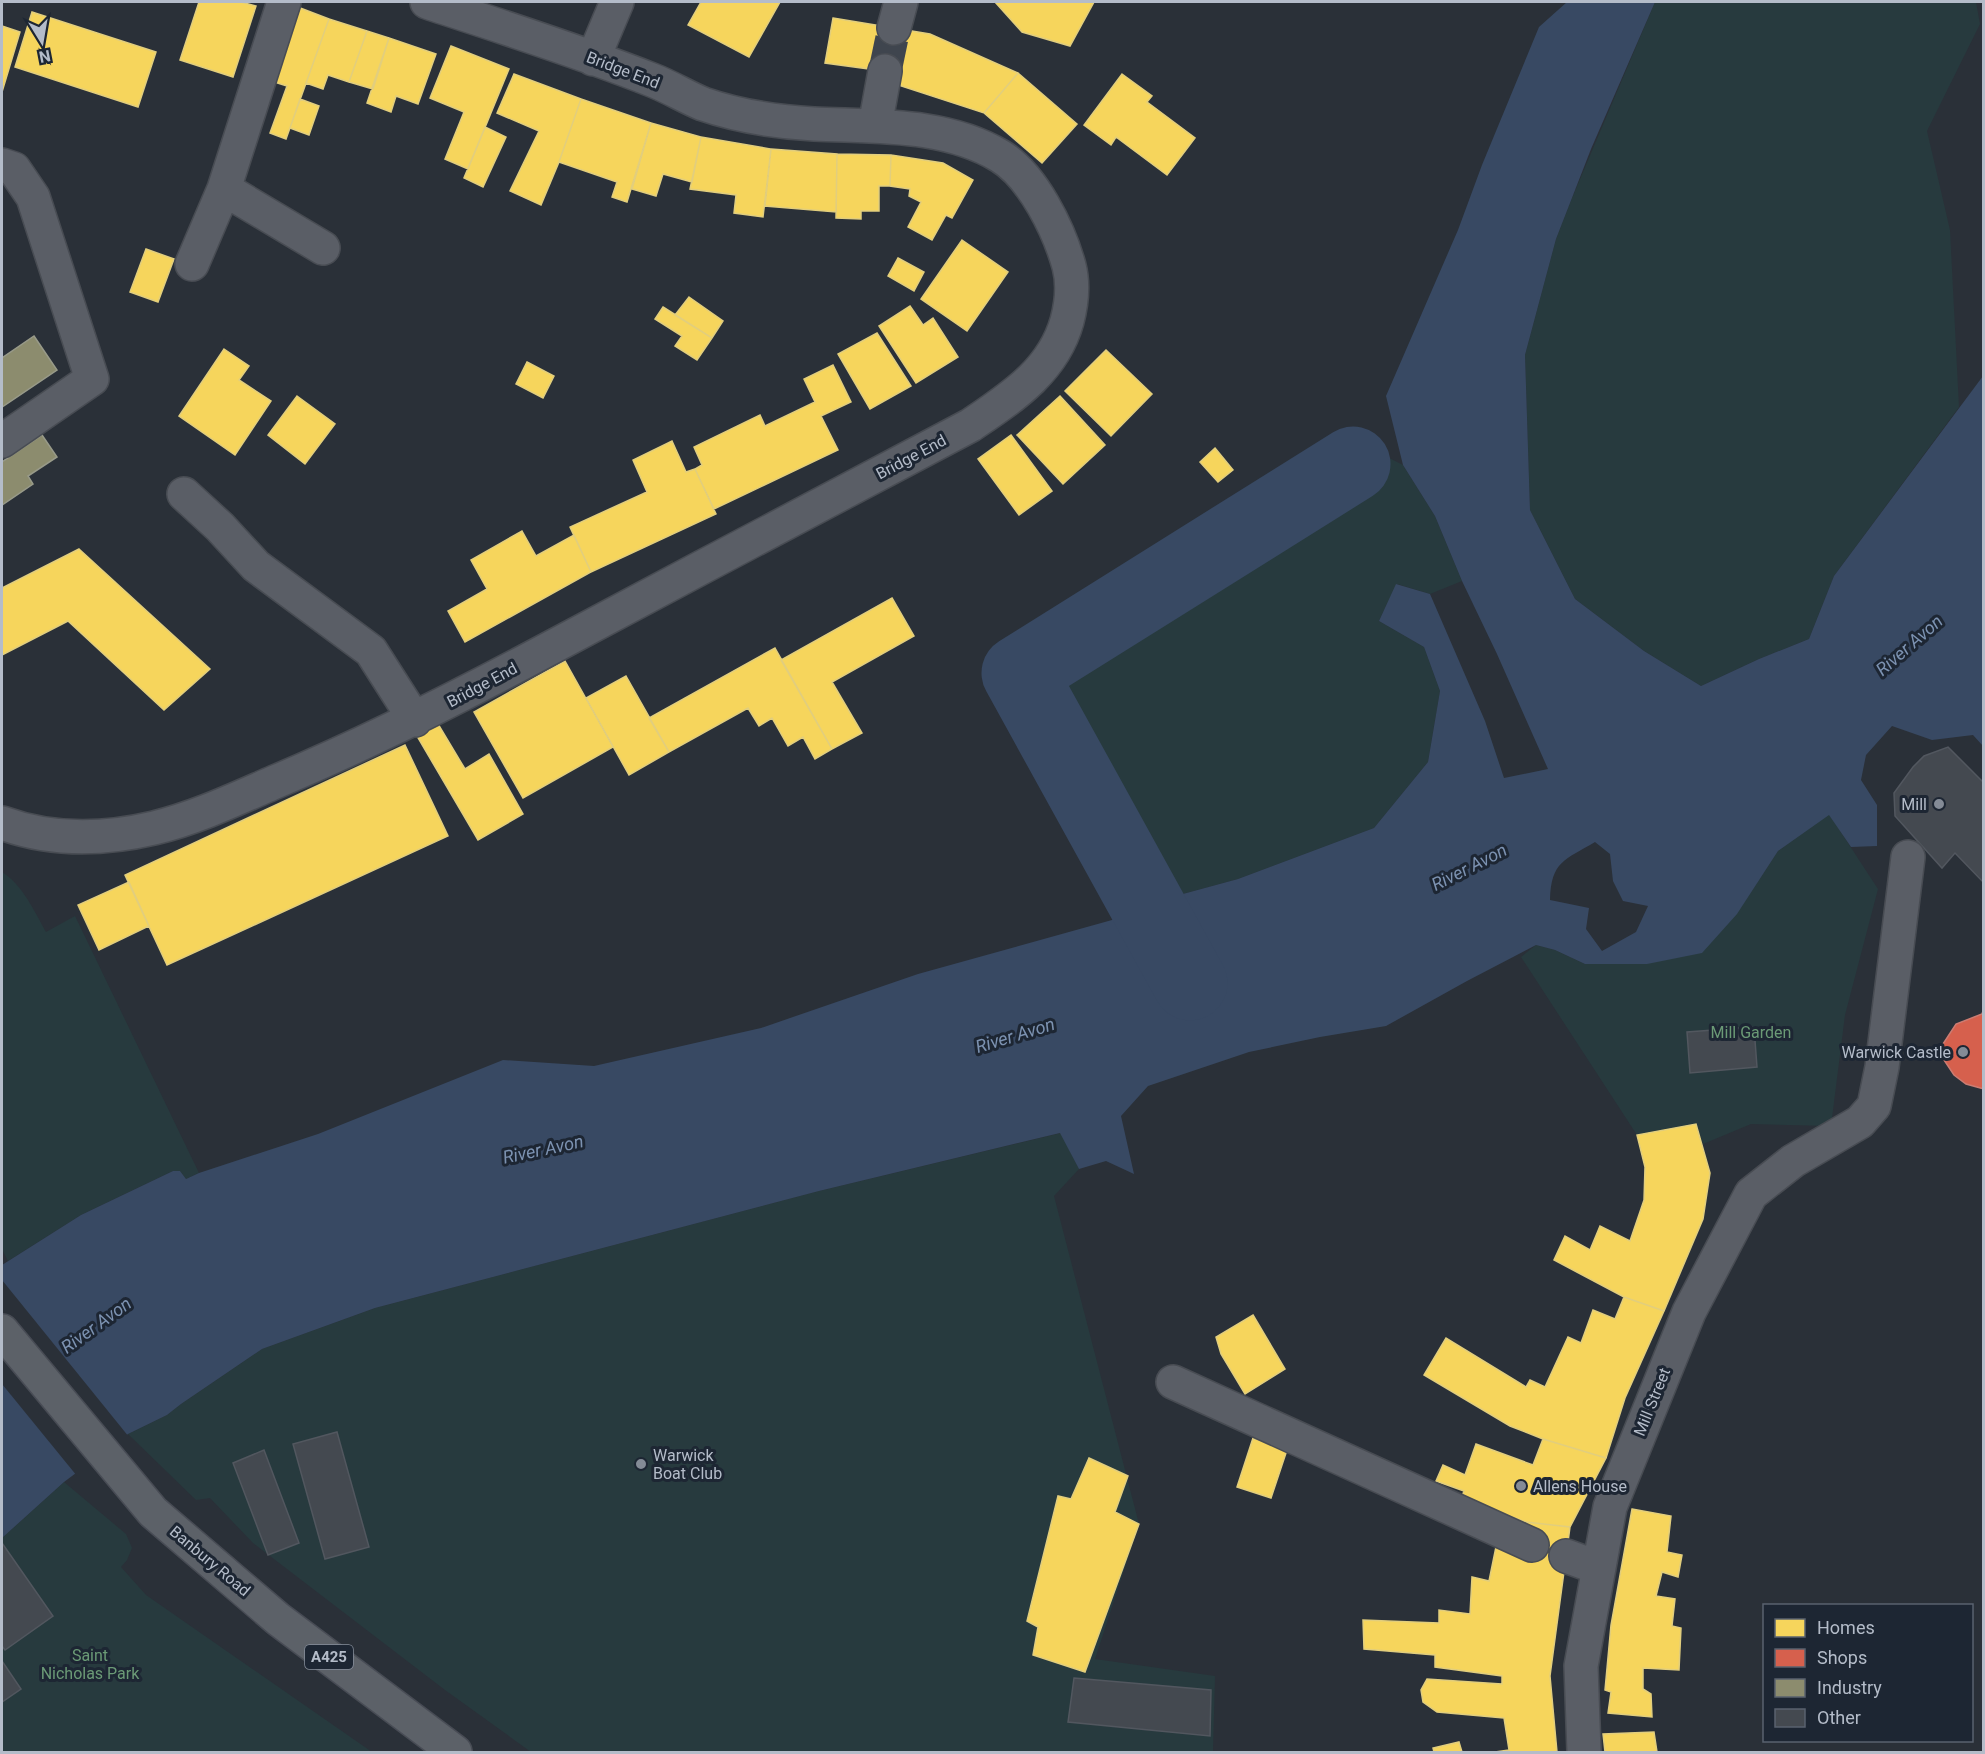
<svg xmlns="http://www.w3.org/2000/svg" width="1985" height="1754" font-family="Roboto,sans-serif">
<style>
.green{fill:#273a3e}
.water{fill:#384963;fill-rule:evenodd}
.pier{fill:#2a3038}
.homes{fill:#f6d55c;stroke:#e2ce7d;stroke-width:1.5}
.shops{fill:#d6604d;stroke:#cc7c72;stroke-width:1.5}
.industry{fill:#8c8c6e;stroke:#989a89;stroke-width:1.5}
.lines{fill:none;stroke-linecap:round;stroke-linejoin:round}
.river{stroke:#384963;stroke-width:75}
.building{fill:#444950;stroke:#52575f;stroke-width:1.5}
.minor-tunnel{stroke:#3f454e;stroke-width:33;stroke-dasharray:33 16;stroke-linecap:butt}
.minor-casing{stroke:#484c53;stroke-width:36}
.major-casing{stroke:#484c55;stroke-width:36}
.minor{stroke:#5a5e66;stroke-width:33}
.major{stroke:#5c6168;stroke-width:33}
.poi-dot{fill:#848b96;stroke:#1d2633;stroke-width:2}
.labels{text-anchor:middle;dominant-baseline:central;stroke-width:6;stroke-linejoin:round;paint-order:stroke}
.shield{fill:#1d2633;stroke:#878f9c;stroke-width:1.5}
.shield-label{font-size:15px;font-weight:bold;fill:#b4bcc9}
.street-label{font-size:16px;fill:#b4bcc9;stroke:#1d2633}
.poi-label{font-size:16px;fill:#b4bcc9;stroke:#1d2633;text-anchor:end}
.park-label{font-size:16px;fill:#6b9a76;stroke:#1d2633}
.water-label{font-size:18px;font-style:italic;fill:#7c92b1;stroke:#1d2633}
</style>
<rect width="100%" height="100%" fill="#2a3038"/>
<path class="green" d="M1655 2H1976L1980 24 1927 131 1950 230 1959 407 1834 576 1809 639 1759 659 1701 686 1644 651 1575 599 1530 510 1525 355 1556 239 1572 198Z
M1356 441 1403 465 1435 516 1462 581 1430 594 1397 584 1379 621 1424 647 1440 691 1428 762 1374 828 1238 879 1124 910 1125 892 1084 843 1046 793 982 676Z
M1829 814 1878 889 1845 1015 1831 1126 1751 1124 1703 1144 1696 1124 1637 1135 1521 957 1536 945 1555 950 1585 964 1737 913 1778 851Z
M2 872C22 884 35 912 46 932L75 916 199 1173 186 1179 180 1171H173L81 1215 8 1261 2 1249Z
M1061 1133 1079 1169 1054 1196 1139 1524 1095 1659 1215 1676 1213 1752H531L445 1690 253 1543 210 1498 196 1500 128 1434 167 1415 181 1404 262 1349 375 1308 819 1191Z
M64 1482 126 1534 132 1548 127 1560 121 1567 146 1595 372 1752H2V1538Z"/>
<path class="water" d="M1567 2H1655L1591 149 1556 239 1525 355 1530 510 1575 599 1644 651 1701 686 1759 659 1809 639 1834 576 1983 376V746L1973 735 1932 740 1892 726 1866 755 1861 780 1877 805V846L1851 847 1829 815 1778 851 1737 914 1702 953 1647 964H1585L1555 950 1536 945 1467 981 1386 1026 1320 1037 1249 1052 1148 1086 1121 1116 1134 1174 1106 1161 1079 1169 1060 1133 819 1191 375 1308 262 1349 181 1404 167 1415 128 1434 64 1482 2 1538V1265L81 1215 173 1171H180L186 1179 199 1173 318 1134 503 1060 594 1066 761 1028 918 974 1112 920 1124 910 1238 879 1374 828 1428 762 1440 691 1424 647 1379 621 1396 584 1430 594 1485 721 1504 778 1548 769 1497 654 1462 581 1435 516 1403 465 1386 396 1458 230 1482 165 1539 27ZM1595 842 1610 854 1613 881 1623 901 1648 906 1636 932 1602 951 1586 929 1589 908 1550 900C1551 861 1565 860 1595 842Z"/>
<path class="pier" d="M2 1280 129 1437 77 1476 2 1384Z"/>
<path class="homes" d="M199 2H241L256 6 233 77 180 60Z
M701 2H780L749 57 688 25Z
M995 2H1094L1070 46 1022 32Z
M295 6 329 19 286 139 270 133 287 86 268 80Z
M32 12 156 52 138 107 15 67Z
M833 18 930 34 1018 73 984 113 895 84 891 72 825 63Z
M329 19 367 31 349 82 328 75 323 89 306 83Z
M2 26 20 32 2 92Z
M367 31 389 38 373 89 349 82Z
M389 38 436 54 418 104 396 96 391 112 367 103Z
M451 46 509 69 468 169 445 159 464 112 430 98Z
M1018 73 1077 124 1042 163 984 113Z
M514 74 581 99 559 162 541 205 510 191 539 131 497 113Z
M1122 74 1152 96 1147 102 1195 138 1167 175 1116 137 1111 145 1084 125Z
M300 99 319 106 309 135 290 128Z
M581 99 651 123 627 202 612 197 617 182 559 162Z
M651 123 701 137 692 182 663 174 656 196 632 189Z
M485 127 506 137 483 187 464 178Z
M701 137 771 149 763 217 734 213 736 195 690 189Z
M771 149 837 154 836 212 765 206Z
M837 154 891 155 890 186H879V211H861V219L836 218Z
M891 155 943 163 973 180 952 218 946 215 932 240 908 227 921 202 909 196 910 189 890 186Z
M962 240 1008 272 967 331 921 299Z
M146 249 174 259 158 302 130 292Z
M898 258 924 272 914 291 888 276Z
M689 297 723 321 712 338 675 315Z
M910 306 923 325 933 318 958 357 916 383 879 326Z
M663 307 712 338 697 360 675 346 682 336 655 319Z
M877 333 911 386 870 409 838 354Z
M224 349 249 366 239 380 271 401 235 455 179 416Z
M1106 350 1152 394 1111 436 1065 391Z
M527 362 554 376 543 398 516 384Z
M833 365 851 402 821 416 838 450 714 509 695 469 702 465 694 447 760 415 765 426 815 402 804 379Z
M297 396 335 424 305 464 268 435Z
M1060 396 1105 445 1063 484 1017 435Z
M1011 435 1052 491 1019 515 978 459Z
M672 441 686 472 695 469 716 514 591 572 570 527 647 492 633 460Z
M1215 448 1233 470 1218 482 1200 462Z
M522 531 536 556 574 535 591 572 465 642 448 611 487 589 471 560Z
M79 549 210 669 164 710 68 621 2 655V588Z
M892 598 914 636 832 682 862 733 832 749 781 660Z
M775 648 832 749 815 759 803 737 788 746 772 718 759 726 748 708 669 752 649 718Z
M565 661 613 747 523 798 474 712Z
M626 676 669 752 629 775 586 698Z
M438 724 465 769 489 754 523 814 478 840 417 736Z
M405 745 448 836 167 965 125 875Z
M129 882 149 926 99 950 78 905Z
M1696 1124 1710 1173 1703 1219 1664 1311 1624 1297 1554 1260 1565 1236 1590 1250 1600 1226 1630 1241 1644 1200 1645 1167 1637 1135Z
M1624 1297 1664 1311 1625 1398 1606 1458 1543 1439 1510 1426 1424 1375 1446 1338 1526 1387 1530 1380 1545 1387 1568 1337 1581 1343 1593 1310 1615 1319Z
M1253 1315 1285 1369 1245 1394 1221 1354 1216 1337Z
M1253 1438 1287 1450 1271 1498 1237 1487Z
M1543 1439 1606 1458 1570 1527 1526 1522 1461 1499 1464 1491 1436 1481 1443 1465 1465 1475 1476 1444 1533 1465Z
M1089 1458 1128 1476 1115 1512 1139 1524 1085 1672 1033 1655 1038 1627 1027 1621 1058 1496 1071 1499Z
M1632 1509 1671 1516 1667 1552 1682 1555 1678 1577 1662 1572 1656 1596 1675 1599 1672 1626 1681 1628 1679 1670 1643 1668V1689L1651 1694 1652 1717 1608 1713 1611 1692 1605 1690 1611 1625Z
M1526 1522 1570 1527 1550 1676 1557 1752H1495L1509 1750 1504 1718 1437 1712 1423 1702 1421 1690 1427 1679 1502 1684V1676L1435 1667V1655L1364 1649 1363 1620 1439 1623V1610L1470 1614 1472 1577 1489 1581 1497 1542 1525 1548Z
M1654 1732 1657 1752H1605L1603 1734Z
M1459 1742 1462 1752H1434L1433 1748Z"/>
<path class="shops" d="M1984 1008V1089L1966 1084 1954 1075 1944 1060 1943 1044 1956 1024 1982 1014Z"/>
<path class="industry" d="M34 336 57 370 2 407V358Z
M42 435 57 457 28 476 33 484 2 505V462Z"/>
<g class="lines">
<path class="river" d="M1190 983 1019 673 1353 464"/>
</g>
<path class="building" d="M1948 747 1984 783V883L1955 853 1942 868 1895 816 1894 793 1913 767 1924 756Z
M1754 1027 1757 1067 1690 1073 1687 1032Z
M337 1432 369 1547 325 1559 293 1444Z
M264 1450 299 1543 268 1555 233 1463Z
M2 1543 53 1616 5 1650 2 1646Z
M2 1661 21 1689 2 1702Z
M1074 1678 1211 1690 1210 1736 1068 1722Z"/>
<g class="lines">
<path class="minor-tunnel" d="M885 71 894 28"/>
<g class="minor-casing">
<path id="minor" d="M894 28 901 2
M593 59 617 2
M875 126 885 71
M2 165 14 169 33 197 92 379 2 441
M224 189 323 248
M192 264 224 189 284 2
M184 494 220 527 256 566 371 651 415 720
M2 823C51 841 103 840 154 828 196 818 236 799 275 782 361 746 443 705 526 661 674 582 823 503 971 425 1012 397 1053 371 1067 321 1072 302 1074 285 1069 266 1059 230 1033 176 1000 156 945 123 876 127 814 124 777 122 738 116 703 104 686 97 670 87 652 80 579 51 502 27 427 2
M1173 1382 1532 1545
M1566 1556 1599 1568
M1584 1752 1581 1666 1610 1507 1689 1312 1751 1194 1793 1161 1860 1122 1874 1106 1882 1067 1908 857"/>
</g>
<g class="major-casing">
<path id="major" d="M2 1331 153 1512 278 1619 455 1752"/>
</g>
<use href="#minor" class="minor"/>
<use href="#major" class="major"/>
</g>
<g class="poi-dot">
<circle cx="1939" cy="804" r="6"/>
<circle cx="1963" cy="1052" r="6"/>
<circle cx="641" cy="1464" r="6"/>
<circle cx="1521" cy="1486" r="6"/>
</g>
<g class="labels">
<rect class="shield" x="305" y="1645" width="48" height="24" rx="4.5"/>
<g class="shield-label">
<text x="329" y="1657">A425</text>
</g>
<g class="street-label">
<text transform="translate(623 70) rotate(21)">Bridge End</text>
<text transform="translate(911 457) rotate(-28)">Bridge End</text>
<text transform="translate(482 685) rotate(-28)">Bridge End</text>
<text transform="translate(1652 1402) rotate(-68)">Mill Street</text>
<text transform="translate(210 1561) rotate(40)">Banbury Road</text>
</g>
<g class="poi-label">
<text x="1927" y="804">Mill</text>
<text x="1951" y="1052">Warwick Castle</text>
<text x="653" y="1455" text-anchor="start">Warwick<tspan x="653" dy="18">Boat Club</tspan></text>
<text x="1533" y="1486" text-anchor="start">Allens House</text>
</g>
<g class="park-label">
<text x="1751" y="1032">Mill Garden</text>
<text x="90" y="1655">Saint<tspan x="90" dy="18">Nicholas Park</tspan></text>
</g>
<g class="water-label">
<text transform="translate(1909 645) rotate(-41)">River Avon</text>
<text transform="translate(1469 867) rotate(-27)">River Avon</text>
<text transform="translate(1015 1035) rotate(-17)">River Avon</text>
<text transform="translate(543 1149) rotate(-12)">River Avon</text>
<text transform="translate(96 1325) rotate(-36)">River Avon</text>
</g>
</g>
<rect width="1985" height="1754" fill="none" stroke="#b4bcc9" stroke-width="6"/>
<rect x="1763" y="1604" width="210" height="138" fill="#1d2633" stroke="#59626f" stroke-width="1.5"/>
<rect x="1775" y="1619" width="30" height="18" fill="#f6d55c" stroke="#59626f" stroke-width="1.5"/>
<text x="1817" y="1634" font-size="18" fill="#b4bcc9">Homes</text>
<rect x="1775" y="1649" width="30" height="18" fill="#d6604d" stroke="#59626f" stroke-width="1.5"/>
<text x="1817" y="1664" font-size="18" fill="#b4bcc9">Shops</text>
<rect x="1775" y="1679" width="30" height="18" fill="#8c8c6e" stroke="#59626f" stroke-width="1.5"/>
<text x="1817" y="1694" font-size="18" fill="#b4bcc9">Industry</text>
<rect x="1775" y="1709" width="30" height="18" fill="#444950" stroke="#59626f" stroke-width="1.5"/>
<text x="1817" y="1724" font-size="18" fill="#b4bcc9">Other</text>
<g transform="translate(42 42) rotate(169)" stroke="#1d2633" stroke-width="4.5" paint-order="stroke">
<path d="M0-4.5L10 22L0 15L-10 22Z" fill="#b4bcc9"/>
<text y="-9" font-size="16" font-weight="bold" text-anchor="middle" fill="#b4bcc9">N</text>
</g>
</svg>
